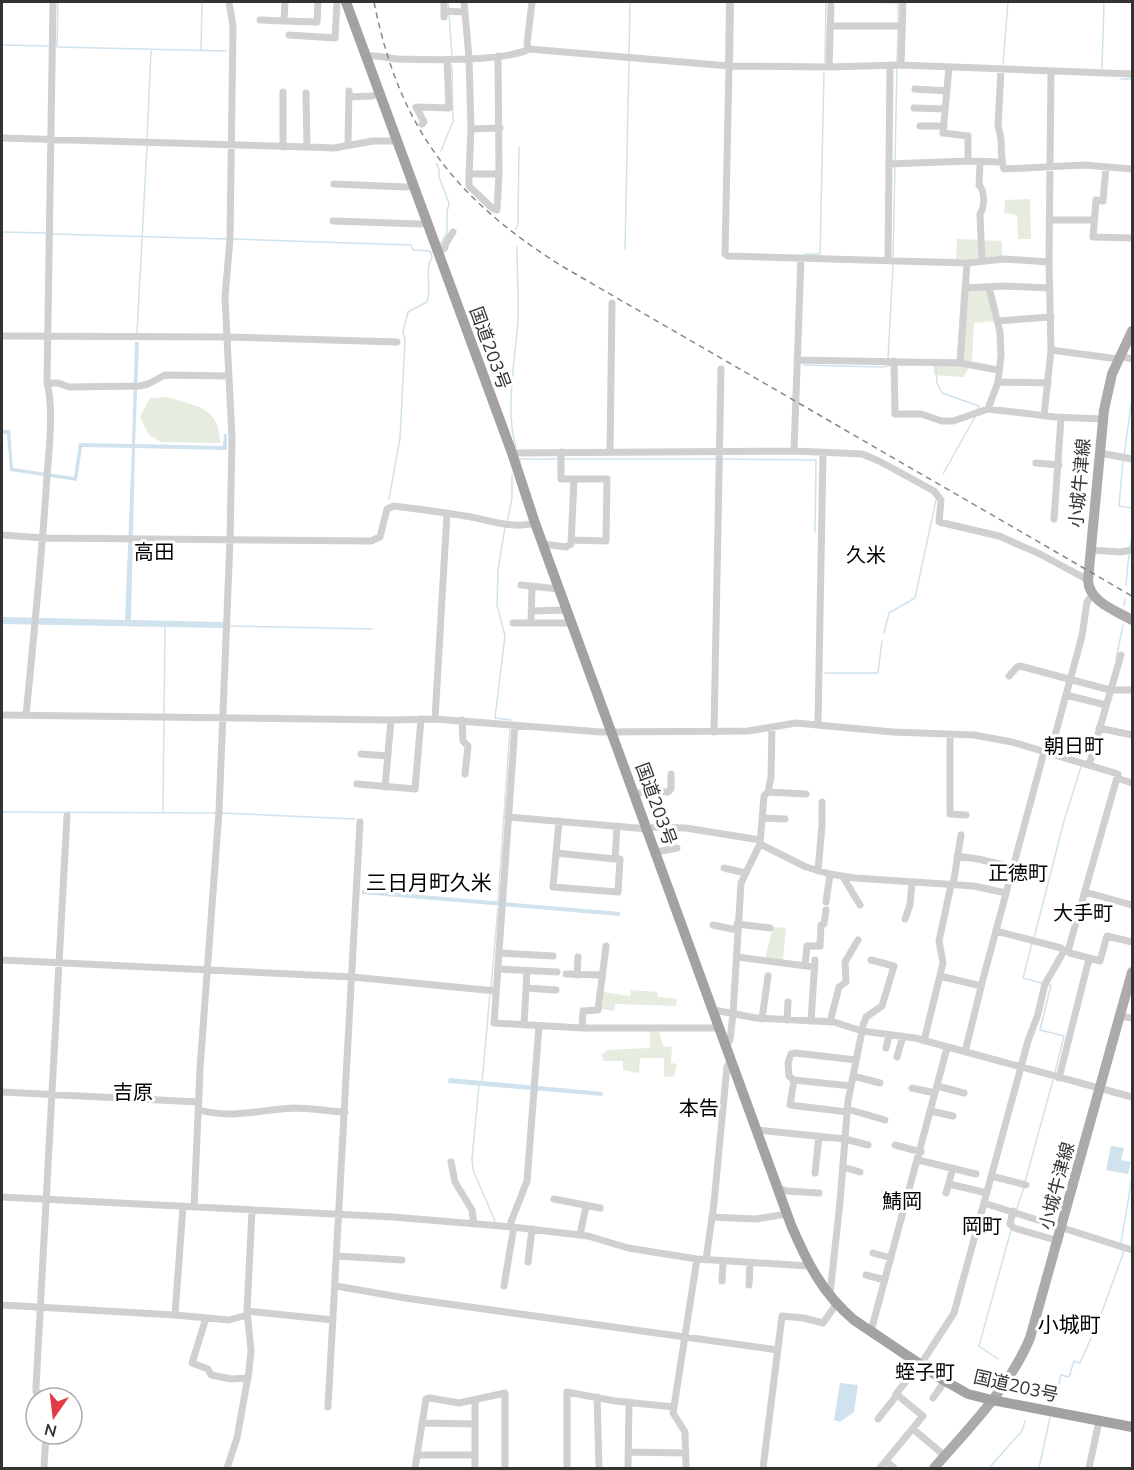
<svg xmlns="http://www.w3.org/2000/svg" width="1134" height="1470" font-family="'Nunito Sans','Noto Sans JP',sans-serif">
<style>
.green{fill:#e6ecdf}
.water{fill:#cfe2ee}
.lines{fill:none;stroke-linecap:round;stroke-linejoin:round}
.stream{stroke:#cfe2ee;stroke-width:1.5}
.minor{stroke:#d0d0d0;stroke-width:7}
.tertiary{stroke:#d0d0d0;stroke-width:8}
.primary{stroke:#ababab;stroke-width:10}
.trunk{stroke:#a2a2a2;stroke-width:10}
.rail{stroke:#888;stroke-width:1.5;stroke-dasharray:6 4.5;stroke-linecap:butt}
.labels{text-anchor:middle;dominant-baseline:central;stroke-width:6;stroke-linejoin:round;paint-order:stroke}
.street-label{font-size:18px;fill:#333;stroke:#fff}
.neighbourhood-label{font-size:20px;fill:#000;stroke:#fff}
.quarter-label{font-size:21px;fill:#000;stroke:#fff}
</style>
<rect width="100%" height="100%" fill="#fff"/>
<path class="green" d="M1030 199 1031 239H1018L1017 215 1004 213 1005 200Z
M957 239 1002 241V256L956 260Z
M987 289 994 321 974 323 972 360 964 377 934 375V359H957L961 291Z
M167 397C196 406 220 407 220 443L161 442 149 435 140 417 150 398Z
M773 927 786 928 783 960 765 959Z
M631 990 657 992 658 997 677 999 676 1006 615 1004 614 1011 602 1009 604 992 630 996Z
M650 1031H659L663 1046 672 1047 671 1063 677 1064 674 1076 664 1077V1058H640L639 1073 623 1070V1061H604L601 1055 608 1050 650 1048Z"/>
<path class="water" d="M135 342H139L135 444 223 446 224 434H227V450L135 448 131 620 223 622V628L2 624V617L125 620 132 448 82 447 77 481 10 471 7 434H2V430H10L13 468 74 477 79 443 132 444Z
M362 890 620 912V916L362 894Z
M449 1078 603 1092 602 1096 448 1083Z
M1111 1146 1124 1148 1121 1160 1131 1162 1128 1174 1106 1170Z
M840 1383 858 1385 854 1412 840 1422 834 1420Z"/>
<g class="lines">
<path class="stream" d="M58 2 57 47 226 51
M448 2 449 9
M863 2 898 3V23
M449 14 452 55
M2 45 49 46
M201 50 202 2
M629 56 630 2
M897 62 898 28
M825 63 826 2
M1003 64 1008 2
M1102 69 1104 2
M1121 79H1132
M147 139 151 51
M441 151 453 121 452 65
M895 161 897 67
M436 163 439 169V177L449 203 447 212V233L440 245
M516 229 518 224 519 147
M2 232 46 233
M52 234 227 239
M233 239 411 245 413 250 430 251 432 257C424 269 432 287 427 302L408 312 403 332 405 340 400 438 389 499
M625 249 629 61
M805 254H820L824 73
M893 257 895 166
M137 333 147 146
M888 359 893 265
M804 365 882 367 891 365
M935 366 936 367 937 383 942 393 979 406 978 410
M516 447C505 414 515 357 518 322 519 297 517 272 517 247
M1124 456 1132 398
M565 459H716
M721 459 816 460 815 532
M1123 461 1119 506 1132 508
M520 462V459H557
M943 474 975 417
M507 523 512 498V475
M505 527 498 570 497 605 505 636 495 718 511 720
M1130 548 1132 535
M1126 585 1129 553
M1124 606 1125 599
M231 626 372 629
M884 633 889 613 915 598 936 500
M1116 659 1123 625
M825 673H878L882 641
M164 715 165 627
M163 811 164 720
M2 812 216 813
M221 813 355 819
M498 902 510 729
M1034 938 1064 821 1081 767
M1032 943 1023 978 1041 983
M1049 985H1051L1040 1030 1064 1036 1055 1072
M491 988 498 907
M482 1083 490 993
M479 1085 472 1159 473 1170 495 1221
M1025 1182 1053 1080
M1016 1211 1024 1187
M1121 1243 1132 1177
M998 1359 979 1346 1011 1230
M1054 1404 1061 1375 1069 1377 1074 1361 1080 1363 1099 1320 1124 1251
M989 1468 1022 1431 1025 1421
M1039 1468 1050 1417"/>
<path class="minor" d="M444 2V17
M464 2 469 58 471 129 469 174H499L498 56
M444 11 464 12
M260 20 284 21 285 2
M284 21 317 22 318 2
M830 26H902
M289 35 335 38 337 2
M529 49 527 44 532 2
M366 56C377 55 387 58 398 59 429 60 503 62 529 49L729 66 829 67 901 65 1132 74
M901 65 903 2
M729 66 725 254 728 256 967 263 1004 259 1049 262
M829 67 831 5
M949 67 943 133 968 136V161L1001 162
M1001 69 998 127C1004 140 999 155 1004 169L1084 165 1132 169
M1051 71 1049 262 1051 350 1118 359
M915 89 947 91
M306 93 307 147
M349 97 372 96 379 94
M914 108 945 109
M422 124 424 122 416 107 449 108 447 60
M920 126H944
M471 129 500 128
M2 138 307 147 334 148 373 141H398
M348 145 349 91
M283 147V92
M980 162 979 185C985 192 985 206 980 214L982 261
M889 164 968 161
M1106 167 1103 201 1096 200 1093 237 1132 238
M469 174V186L492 208 497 210 499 174
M334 184 406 187 413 186
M1049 220H1094
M333 221 420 224 427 222
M437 252 445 248V245L453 232
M888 260 890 65
M965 288 1003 286 1050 288
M997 321 1051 317
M2 336 227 337 397 342
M1119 356 1132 359
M797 360 960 363 967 263
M894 361 895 414H921L942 421H953L988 409 1055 417 1102 419
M960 363 998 370
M998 382 1048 383
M47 383H58L69 387 139 386 148 384 165 375 229 376
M988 409 998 382 1001 355 1000 332 989 287
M1044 416 1051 350
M794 451 801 258
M561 452V479H607L606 541 573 540
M610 452 612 303
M512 453 794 451 862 454 879 461 934 491 941 500 939 522 999 536 1040 554 1088 580
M1100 453 1132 459
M1036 463 1059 465
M1054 519 1061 418
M2 535 44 538 371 541 380 537 387 509 394 506C418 509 441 512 465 516 487 519 513 530 535 523
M543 544 566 547 571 544 574 479
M1091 550 1120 552 1132 550
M521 585 559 589
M532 611 567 610
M513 623H572
M531 623 532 587
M1009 676 1017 667 1020 666 1110 690H1132
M1066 695 1106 705
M2 715 391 720 435 719 601 732 748 731 796 723 893 732 974 735 1012 742 1118 774 1068 951H1064L1045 984 1038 1014 1028 1041 954 1313 921 1364
M26 715C34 635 42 556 47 476 49 449 54 408 47 383L53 2
M435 719 447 513
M462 720 463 741 468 746 465 774
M818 724 823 453
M515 725 494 1023 582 1028H720
M772 727 771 777 768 792 764 796 760 844 806 867 830 874 855 878 974 886 1006 893
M1099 728 1132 735
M714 732 721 369
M950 735V814L966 815
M361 754 388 756
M1050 754 1082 636 1087 602 1092 595
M1089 765 1121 655
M1117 778 1132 783
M357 784 415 789 421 719
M385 787 391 720
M768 792 806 794
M635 794 648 791 668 792 671 789V774
M508 817 648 829 654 827 686 828 760 840
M763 818 785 819
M559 821 553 887 618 892 620 859H615
M656 852 677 848
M556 853 615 859 617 826
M957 856 978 859 1013 867
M724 868 745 873
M818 871 822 825V802
M843 877 860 905
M953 885 961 835
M1085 892 1132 905
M826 902 830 874
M905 919 910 905 912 883
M737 924 770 928
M713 925 737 930
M996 931 1061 948 1064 951
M1068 951 1070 953 1100 961 1107 936 1132 942
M499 953 553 956
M737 957 814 967
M2 960 352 977 496 991
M805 965 807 946H820L821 925 824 924 826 910
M498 969 557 972
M566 974 602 975
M577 975 578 957
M940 976 981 986
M526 988 556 990
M714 1010 756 1018 834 1022 862 1031 915 1038 1132 1097
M1120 1016 1132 1018
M762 1019 768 976
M787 1020 788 1002
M811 1021 815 960
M830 1022 839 987 846 982 845 962 858 940
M524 1025 527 971
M582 1028 583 1011 598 1010 606 946
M861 1031 866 1017 882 1006 894 966 871 960
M924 1041 943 963 939 941 951 885
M726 1045 730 1040 733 1014 741 883 760 844
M886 1048 889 1035
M965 1052 983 979 1044 752
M897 1057 903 1036
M853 1076 880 1083
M1059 1078 1089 959
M794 1080 790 1105 847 1112
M851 1086 794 1080 789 1076 788 1063 791 1054 796 1053 856 1060
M937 1086 964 1093
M912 1088 935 1093
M2 1092 199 1102
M847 1109 885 1120
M199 1110C231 1119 260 1110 293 1108 310 1108 328 1111 345 1112
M931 1111 953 1116
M757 1130 845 1139 868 1145
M895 1145 921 1152
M918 1160 976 1174
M451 1162 455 1182 472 1210 474 1224
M843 1167 860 1172
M815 1173 819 1136
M991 1176 1026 1185
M949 1184 987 1193
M778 1188 787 1191 819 1193
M885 1192 908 1198
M946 1193 953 1168
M2 1197 393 1217 512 1227 588 1236 628 1248 697 1259 809 1266
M554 1199 600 1208
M984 1203 1132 1250
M194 1207 200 1069 219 811 230 540 232 439 225 297 230 239 233 26 229 2
M1013 1211 1010 1224 1014 1228 1059 1241
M712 1217 756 1219 787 1214
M580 1235 586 1206
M873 1253 891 1258
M337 1256 402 1260
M706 1260 714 1203 727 1066 732 1061
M528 1262 532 1229
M866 1275 885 1280
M722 1281 723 1262
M749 1285 750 1263
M336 1286 405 1298 778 1350
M504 1286 513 1232 511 1222 527 1181 539 1026
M830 1294 840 1202 848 1101 862 1031
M2 1305 175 1315 229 1320 247 1315
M247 1311 333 1320
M175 1315 183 1206
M206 1318 192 1363 208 1369 211 1375 231 1379 248 1378
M871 1331 947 1048
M597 1397 599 1468
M48 1398V1395L36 1392V1387L67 816
M933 1398 945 1381
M328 1407 360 822
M878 1419 897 1395
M423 1423 475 1424
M913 1429 945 1456
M628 1452 686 1453
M418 1455H475
M886 1461 894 1468
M44 1468 46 1434
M227 1468 237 1438 249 1371 251 1350 247 1311 252 1210
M415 1468 426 1399 430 1398 459 1403 505 1393V1468
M475 1468V1400
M567 1468V1392L615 1401 674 1407
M628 1468 629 1402
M686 1468 685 1432 673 1413 697 1259
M763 1468 782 1316 804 1318 823 1323 837 1303
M880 1468 923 1416 896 1394 920 1363
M1089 1468 1099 1421"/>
<path class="tertiary" d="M729 66 730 2"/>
<path class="primary" d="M1132 331 1112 374 1104 410 1088 580C1089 602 1115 610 1132 620
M934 1468C969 1428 1009 1388 1030 1338L1132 972"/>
<path class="trunk" d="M346 2 512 453 535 523 791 1225C807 1262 822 1293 854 1320L945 1381 968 1394 992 1400 1132 1427"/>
<path class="rail" d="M374 2C399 127 453 197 560 265L1132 596"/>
</g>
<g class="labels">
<g class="street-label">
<text transform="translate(490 348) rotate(70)">国道203号</text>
<text transform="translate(1080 483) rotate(-85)">小城牛津線</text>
<text transform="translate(656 804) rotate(70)">国道203号</text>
<text transform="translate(1057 1186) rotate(-75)">小城牛津線</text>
<text transform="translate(1016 1386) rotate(13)">国道203号</text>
</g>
<g class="neighbourhood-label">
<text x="154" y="552">高田</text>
<text x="866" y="555">久米</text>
<text x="1074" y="746">朝日町</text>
<text x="1018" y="873">正徳町</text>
<text x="1083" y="913">大手町</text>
<text x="133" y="1092">吉原</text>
<text x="699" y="1108">本告</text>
<text x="902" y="1201">鯖岡</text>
<text x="982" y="1226">岡町</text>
<text x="925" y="1372">蛭子町</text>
</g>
<g class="quarter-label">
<text x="429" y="883">三日月町久米</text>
<text x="1069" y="1325">小城町</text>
</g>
</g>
<rect width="1134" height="1470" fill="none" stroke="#333333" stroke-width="6"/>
<g transform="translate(54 1416) rotate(194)"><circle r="28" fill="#ffffff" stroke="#adadad" stroke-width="1.5"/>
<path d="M0-4.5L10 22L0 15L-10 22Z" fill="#e63946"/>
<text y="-9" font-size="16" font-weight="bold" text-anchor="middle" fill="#333333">N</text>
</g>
</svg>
